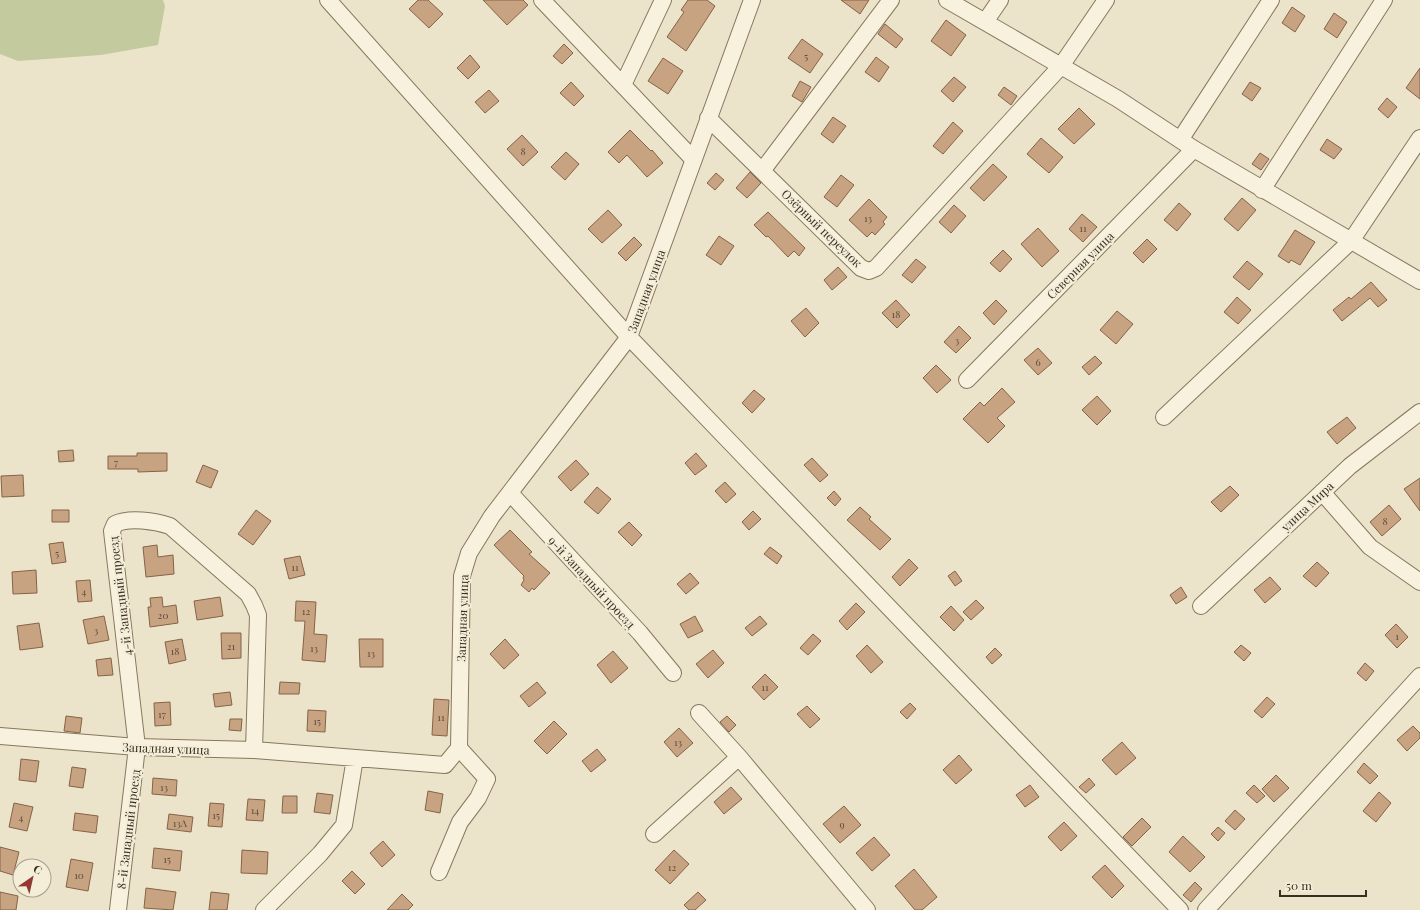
<svg xmlns="http://www.w3.org/2000/svg" width="1420" height="910" font-family="'Playfair Display',serif">
<style>
.green{fill:#c2ca9e}
.building{fill:#c8a382;stroke:#856346}
.lines{fill:none;stroke-linecap:round;stroke-linejoin:round}
.minor-casing{stroke:#88775f;stroke-width:18}
.minor{stroke:#f7f1dd;stroke-width:16}
.labels{text-anchor:middle;dominant-baseline:central;stroke-width:4;stroke-linejoin:round;paint-order:stroke}
.number-label{font-size:10px;fill:#5d4b39}
.street-label{font-size:12px;fill:#392e21;stroke:#f4eed9}
</style>
<rect width="100%" height="100%" fill="#ece4ca"/>
<path class="green" d="M0 0H163L165 6 158 45 101 55 18 61 0 54Z"/>
<path class="building" d="M418 0H428L443 14 429 28 409 9Z
M483 0H523L528 5 507 25Z
M688 0H707L715 6 686 51 667 37 684 12 681 10Z
M841 0H869L860 14Z
M1292 7 1305 16 1295 32 1282 23Z
M1334 13 1347 22 1337 38 1324 29Z
M946 20 966 35 951 56 931 41Z
M885 24 903 39 896 48 878 34Z
M802 39 823 54 810 73 788 58Z
M564 44 573 53 562 64 553 56Z
M470 55 480 67 468 79 457 68Z
M876 57 889 67 879 82 865 72Z
M663 58 683 71 668 94 648 81Z
M1420 68V99L1406 88Z
M954 77 966 87 953 102 941 91Z
M800 81 811 87 802 102 792 96Z
M571 82 584 96 574 106 560 93Z
M1250 82 1261 88 1252 101 1242 94Z
M1004 87 1017 96 1011 105 998 95Z
M489 90 499 101 485 113 475 102Z
M1387 98 1397 107 1388 118 1378 109Z
M1079 108 1095 124 1074 144 1058 129Z
M833 117 846 126 833 143 821 134Z
M953 122 963 131 943 154 933 146Z
M630 130 651 151 652 150 663 163 647 177 627 155 619 163 608 152Z
M522 135 538 152 523 166 507 149Z
M1041 138 1063 157 1049 173 1027 154Z
M1327 139 1342 149 1334 159 1320 150Z
M566 152 579 164 565 180 551 167Z
M1260 153 1269 159 1261 170 1252 164Z
M993 164 1007 177 984 201 970 188Z
M750 172 761 183 747 198 736 188Z
M716 173 724 180 715 190 707 183Z
M841 175 854 185 837 207 824 197Z
M1242 198 1256 210 1238 231 1224 219Z
M869 199 887 217 883 222 885 224 875 235 872 232 867 237 849 220Z
M1179 203 1191 214 1177 231 1164 220Z
M954 205 966 216 951 233 939 222Z
M608 210 622 225 602 243 588 229Z
M768 212 805 248 799 256 794 251 788 257 768 236 766 237 754 225Z
M1082 214 1097 227 1083 242 1069 229Z
M1038 228 1059 251 1042 267 1021 244Z
M1295 230 1315 242 1300 265 1291 260 1289 263 1278 256Z
M719 236 734 246 721 265 706 255Z
M634 237 642 245 626 261 618 253Z
M1147 239 1157 249 1143 263 1133 253Z
M1003 250 1012 259 1000 272 990 263Z
M916 259 926 267 912 283 902 275Z
M1247 261 1263 274 1249 290 1233 277Z
M838 267 847 277 832 290 824 280Z
M1371 282 1387 300 1378 307 1370 298 1342 321 1333 310 1349 297 1351 299Z
M1237 297 1251 310 1238 324 1224 312Z
M896 300 910 315 897 328 882 313Z
M996 300 1007 311 994 325 983 313Z
M806 308 819 323 805 337 791 321Z
M1117 311 1133 324 1116 344 1100 330Z
M959 326 971 338 956 353 944 342Z
M1038 348 1052 363 1038 375 1024 360Z
M1095 356 1102 363 1089 375 1082 367Z
M936 365 951 380 937 393 923 378Z
M1002 388 1015 402 997 418 1005 426 988 443 963 419 980 402 984 406Z
M754 390 765 399 752 413 742 403Z
M1097 396 1111 411 1097 425 1082 410Z
M1347 417 1356 428 1337 444 1327 432Z
M73 450 74 461 59 462 58 451Z
M137 453H167V471L138 472V469H108V456H137Z
M696 453 707 466 695 475 685 463Z
M812 458 828 475 820 482 804 465Z
M576 460 589 474 571 491 558 477Z
M203 465 218 471 211 488 196 482Z
M23 475 24 496 2 497 1 476Z
M1420 478V511L1404 489Z
M725 482 736 494 726 503 715 491Z
M1230 486 1239 495 1221 512 1211 502Z
M597 487 611 499 598 514 584 502Z
M834 491 841 499 835 506 827 498Z
M1389 505 1401 519 1382 536 1370 522Z
M860 507 871 517 869 519 891 539 880 550 847 520Z
M52 510H69V522H52Z
M256 510 271 521 253 545 238 534Z
M753 511 761 519 749 530 742 522Z
M629 522 642 535 632 546 618 532Z
M510 530 532 552 529 554 550 573 534 590 532 588 529 592 521 585 524 580 523 578 524 576 494 545Z
M63 542 66 562 52 564 49 544Z
M157 545 158 557 173 555 174 574 146 577 143 547Z
M770 547 782 556 777 564 764 554Z
M300 556 305 575 289 579 284 559Z
M909 559 918 568 900 586 892 577Z
M1317 562 1329 573 1316 587 1303 576Z
M36 570 37 593 13 594 12 572Z
M955 571 962 581 955 586 948 576Z
M690 573 699 583 686 594 677 584Z
M1270 577 1281 589 1265 603 1254 590Z
M90 580 92 601 78 602 76 581Z
M1181 587 1187 597 1176 604 1170 595Z
M162 597 163 607 176 605 178 623 150 627 148 607H151L150 598Z
M220 597 223 616 197 620 194 601Z
M976 600 984 608 971 620 963 612Z
M296 601 316 602 314 634 327 635 325 662 302 660 305 621H295Z
M856 603 865 612 847 630 839 621Z
M951 606 964 620 954 631 940 617Z
M104 616 109 640 88 644 83 620Z
M695 616 703 631 688 638 680 624Z
M760 616 767 624 752 636 745 628Z
M39 623 43 647 20 650 17 626Z
M1396 624 1408 637 1397 648 1385 635Z
M221 633H241V658L222 659Z
M813 634 821 641 808 655 800 648Z
M182 639 186 660 169 664 165 642Z
M359 639H383V667H360Z
M505 639 519 655 504 669 490 654Z
M867 645 883 662 871 673 856 656Z
M1241 645 1251 653 1244 661 1234 652Z
M995 648 1002 655 992 664 986 657Z
M713 650 724 663 708 678 696 664Z
M613 651 628 668 611 683 597 665Z
M111 658 113 675 98 676 96 660Z
M1365 663 1374 671 1366 681 1357 673Z
M765 674 778 687 764 700 752 687Z
M280 682 300 683 299 694H279Z
M537 682 546 693 529 707 520 696Z
M230 692 232 705 215 707 213 694Z
M1267 697 1275 704 1262 718 1254 711Z
M434 699 449 700 447 736 432 735Z
M170 702 171 725 155 726 154 703Z
M910 703 916 709 907 719 900 712Z
M807 706 820 719 810 728 797 714Z
M308 710 326 711 325 732 307 731Z
M66 716 82 718 80 733 64 731Z
M727 716 736 725 729 732 720 722Z
M230 719H242L241 731 229 730Z
M554 721 567 734 547 754 534 741Z
M1413 726 1420 733V738L1407 751 1397 740Z
M679 728 693 743 677 757 664 742Z
M1122 742 1136 758 1116 775 1102 760Z
M597 749 606 760 591 772 582 761Z
M959 755 972 770 956 784 943 770Z
M21 759 39 761 36 782 19 780Z
M1364 763 1378 776 1370 784 1357 772Z
M72 767 86 769 83 788 69 786Z
M1276 775 1289 788 1274 802 1262 789Z
M153 778 177 780 176 796 152 794Z
M1089 778 1095 785 1086 793 1079 787Z
M1030 785 1039 797 1025 807 1016 795Z
M1254 785 1265 796 1257 803 1246 793Z
M731 787 742 799 724 814 714 802Z
M428 791 443 794 440 813 425 810Z
M1379 792 1391 803 1376 822 1363 811Z
M317 793 333 795 330 814 314 812Z
M283 796H297V813H282Z
M248 799 265 800 263 821 246 820Z
M14 803 33 807 27 831 9 827Z
M210 803 224 804 222 827 208 826Z
M844 806 861 825 840 843 823 824Z
M1235 810 1245 819 1235 830 1225 821Z
M75 813 98 816 96 833 73 830Z
M169 814 193 817 191 832 167 829Z
M1142 818 1151 827 1132 846 1123 837Z
M1064 822 1077 836 1061 851 1048 837Z
M1218 827 1225 833 1218 841 1211 834Z
M1183 836 1205 857 1190 872 1169 852Z
M874 837 890 855 872 871 856 853Z
M383 841 395 855 382 867 370 853Z
M0 847 19 852 13 875 0 871Z
M154 848 182 851 180 871 152 868Z
M242 850 268 852 267 874 241 873Z
M674 850 689 864 670 884 655 870Z
M71 859 93 863 88 891 66 887Z
M1105 865 1124 886 1112 898 1092 877Z
M914 869 937 897 922 910H915L895 886Z
M352 871 365 884 355 894 342 881Z
M1195 882 1202 889 1191 902 1183 895Z
M146 888 176 892 173 910 144 908Z
M0 892 18 896 16 910H0Z
M211 892 229 894 227 910H209Z
M698 892 706 900 695 910H689L684 905Z
M402 894 413 905 408 910H387Z"/>
<g class="lines">
<g class="minor-casing">
<path id="minor" d="M328 0 629 337 1180 910
M542 0 693 159
M947 0 1118 99 1194 149 1420 281
M985 22 1000 0
M623 85 663 0
M708 118 861 268 869 271 876 268 1061 66 1106 0
M1180 140 1271 0
M762 171 891 0
M1262 190 1384 0
M967 380 1194 149
M1164 417 1351 241 1420 138
M1322 492 1370 547 1420 582
M510 493 640 633 673 673
M1201 606 1350 466 1420 412
M699 713 739 757 867 910
M0 736 137 747 254 750 445 765 459 748 462 576 469 553 492 516 629 337 752 0
M654 834 739 757
M439 872 460 822 478 798 487 779 459 748
M118 910 137 747 112 531 115 524C129 517 155 521 170 526L248 594 254 605 258 615 254 750
M264 910 320 854 344 825 355 758
M1206 910 1420 676"/>
</g>
<use href="#minor" class="minor"/>
</g>
<g class="labels">
<g class="number-label">
<text x="806" y="56">5</text>
<text x="523" y="151">8</text>
<text x="868" y="218">13</text>
<text x="1083" y="228">11</text>
<text x="896" y="314">18</text>
<text x="957" y="340">3</text>
<text x="1038" y="362">6</text>
<text x="116" y="462">7</text>
<text x="1385" y="521">8</text>
<text x="57" y="553">5</text>
<text x="295" y="567">11</text>
<text x="84" y="591">4</text>
<text x="306" y="611">12</text>
<text x="163" y="615">20</text>
<text x="96" y="630">3</text>
<text x="1397" y="636">1</text>
<text x="231" y="646">21</text>
<text x="314" y="648">13</text>
<text x="175" y="651">18</text>
<text x="371" y="653">13</text>
<text x="765" y="687">11</text>
<text x="162" y="714">17</text>
<text x="441" y="717">11</text>
<text x="317" y="721">15</text>
<text x="678" y="742">13</text>
<text x="164" y="787">13</text>
<text x="255" y="810">14</text>
<text x="216" y="815">15</text>
<text x="21" y="817">4</text>
<text x="180" y="823">13А</text>
<text x="842" y="824">9</text>
<text x="167" y="859">15</text>
<text x="672" y="867">12</text>
<text x="79" y="875">10</text>
</g>
<g class="street-label">
<text transform="translate(822 228) rotate(44)">Озёрный переулок</text>
<text transform="translate(1080 265) rotate(-45)">Северная улица</text>
<text transform="translate(646 291) rotate(-70)">Западная улица</text>
<text transform="translate(1307 506) rotate(-43)">улица Мира</text>
<text transform="translate(592 582) rotate(47)">9-й Западный проезд</text>
<text transform="translate(120 596) rotate(-97)">4-й Западный проезд</text>
<text transform="translate(462 618) rotate(-88)">Западная улица</text>
<text transform="translate(166 748) rotate(2)">Западная улица</text>
<text transform="translate(128 829) rotate(-83)">8-й Западный проезд</text>
</g>
</g>
<g transform="translate(32 878) rotate(34)"><circle r="19" fill="#f4eed9" stroke="#a9a18f"/>
<path d="M0-3L7 15L0 10L-7 15Z" fill="#933833"/>
<text y="-6" font-size="11" font-weight="bold" text-anchor="middle" fill="#392e21">С</text>
</g>
<path d="M1280 890v6h86v-6" fill="none" stroke="#392e21" stroke-width="2"/>
<text x="1286" y="890" font-size="12" fill="#392e21" stroke="#f4eed9" stroke-width="3" paint-order="stroke">50 m</text>
</svg>
